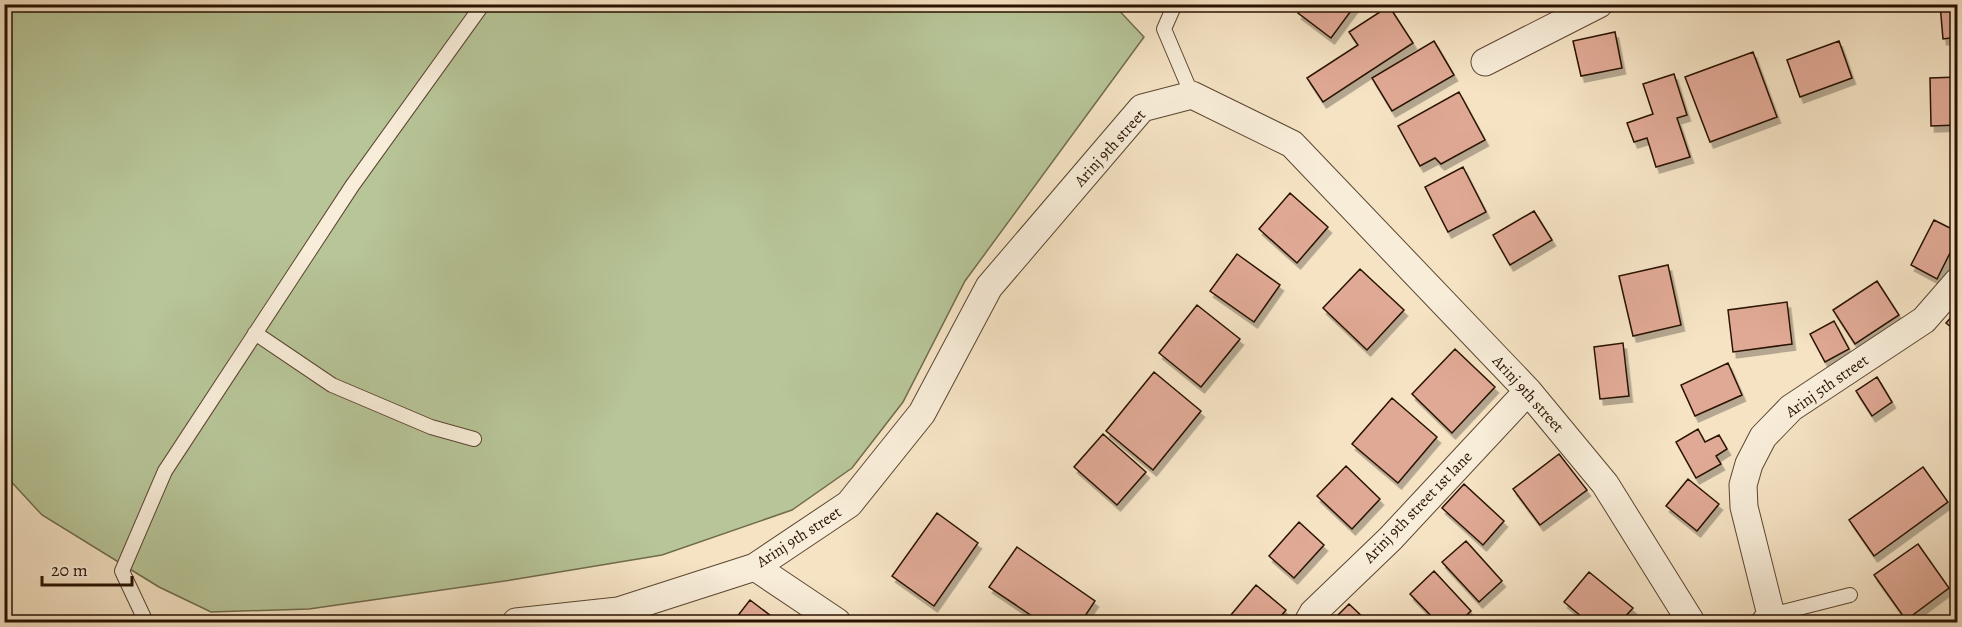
<svg xmlns="http://www.w3.org/2000/svg" width="1962" height="627" font-family="Alegreya,serif">
<style>
.green{fill:#b7c598;stroke:#706c4c;stroke-width:1.5}
.building{fill:#e0a995;stroke:#291200;stroke-width:1.5;filter:url(#shadow)}
.lines{fill:none;stroke-linecap:round;stroke-linejoin:round}
.service-casing{stroke:#5c4631;stroke-width:16}
.minor-casing{stroke:#5c4631;stroke-width:29}
.service{stroke:#f8edd9;stroke-width:14}
.minor{stroke:#f8edd9;stroke-width:27}
.labels{text-anchor:middle;dominant-baseline:central;stroke-width:4.5;stroke-linejoin:round;paint-order:stroke}
.street-label{font-size:16px;fill:#291200;stroke:#f8edd9}
</style>
<defs>
<filter id="shadow"><feDropShadow dx="3.5" dy="6" stdDeviation="0" flood-color="#0004"/></filter>
</defs>
<rect width="100%" height="100%" fill="#f5e3c4"/>
<filter id="stains"><feTurbulence type="fractalNoise" baseFrequency=".00333" numOctaves="4"/><feColorMatrix values="0 0 0 0 .2 0 0 0 0 .09 0 0 0 0 .02 0 0 0 .5 -.17"/></filter>
<radialGradient id="worn" r=".72"><stop offset=".6" stop-color="#630" stop-opacity="0"/><stop offset="1" stop-color="#630" stop-opacity=".3"/></radialGradient>
<path class="green" d="M1113 4 1144 37 965 281 903 402 852 468 792 510 662 555 511 580 309 609 211 612 159 587 42 515 5 475V5Z"/>
<path class="building" d="M1304 4H1356L1331 38 1298 13Z
M1940 4H1958V37L1943 39Z
M1389 6 1413 43 1323 102 1307 78 1358 45 1349 32Z
M1615 32 1622 68 1581 76 1573 41Z
M1434 41 1454 75 1392 111 1372 78Z
M1839 41 1852 78 1800 97 1787 60Z
M1753 52 1777 117 1710 142 1685 77Z
M1674 74 1687 115 1677 118 1690 157 1656 167 1647 138 1634 142 1627 123 1653 114 1643 84Z
M1958 77V125L1931 126 1930 78Z
M1459 92 1485 140 1441 164 1435 158 1420 166 1398 126Z
M1463 167 1486 212 1448 232 1425 187Z
M1290 193 1328 227 1297 263 1259 229Z
M1534 211 1552 240 1510 265 1493 235Z
M1934 220 1958 232V237L1937 279 1911 265Z
M1237 254 1280 285 1254 322 1210 291Z
M1668 265 1681 325 1633 336 1619 276Z
M1360 269 1404 310 1367 350 1323 308Z
M1877 281 1899 315 1855 344 1833 310Z
M1787 302 1792 344 1733 352 1728 310Z
M1197 305 1240 339 1201 387 1159 353Z
M1958 310V333L1946 323Z
M1834 321 1849 349 1825 362 1810 334Z
M1623 343 1629 396 1600 399 1594 347Z
M1455 349 1495 387 1452 433 1412 394Z
M1728 363 1742 395 1695 416 1681 385Z
M1154 372 1201 411 1153 470 1106 431Z
M1877 377 1892 402 1872 416 1856 391Z
M1392 398 1437 437 1398 483 1352 444Z
M1698 429 1705 442 1719 435 1727 449 1716 456 1721 464 1696 478 1676 442Z
M1103 434 1146 472 1117 505 1074 467Z
M1559 454 1587 490 1540 525 1513 489Z
M1346 466 1380 499 1352 529 1317 496Z
M1923 467 1948 502 1874 556 1849 520Z
M1688 479 1719 504 1697 531 1666 506Z
M1464 484 1504 521 1483 545 1442 508Z
M937 513 978 543 934 606 892 576Z
M1299 522 1324 545 1294 578 1269 556Z
M1466 541 1502 581 1479 602 1442 562Z
M1918 544 1949 588 1906 620 1874 575Z
M1017 547 1095 601 1081 622H1041L989 587Z
M1434 571 1471 611 1459 622H1437L1410 594Z
M1589 572 1633 608 1620 622H1588L1564 602Z
M1256 585 1286 610 1276 622H1225Z
M750 600 779 622H742L736 618Z
M1349 604 1368 622H1331Z"/>
<g class="lines">
<g class="service-casing">
<path id="service" d="M1175 4 1164 29 1192 95
M255 333 332 385 431 427 474 439
M1771 615 1850 595
M146 622 122 571 165 471 352 186 483 4"/>
</g>
<g class="minor-casing">
<path id="minor" d="M1485 62 1599 4
M755 567 837 622
M516 622 618 611 755 567 849 504 922 413 989 287 1142 108 1192 95 1292 144 1528 391 1605 484 1691 622
M1308 622 1313 613 1390 539 1528 391
M1765 622 1771 615 1744 507 1743 485 1749 464 1763 437 1791 408 1924 320 1958 281"/>
</g>
<use href="#service" class="service"/>
<use href="#minor" class="minor"/>
</g>
<g class="labels">
<g class="street-label">
<text transform="translate(1110 148) rotate(-48)">Arinj 9th street</text>
<text transform="translate(1827 386) rotate(-35)">Arinj 5th street</text>
<text transform="translate(1528 394) rotate(48)">Arinj 9th street</text>
<text transform="translate(1418 507) rotate(-46)">Arinj 9th street 1st lane</text>
<text transform="translate(799 537) rotate(-33)">Arinj 9th street</text>
</g>
</g>
<rect width="1962" height="627" fill="none" stroke="#f5e3c4" stroke-width="24"/>
<rect x="6" y="6" width="1950" height="615" fill="none" stroke="#291200" stroke-width="3"/>
<rect x="12" y="12" width="1938" height="603" fill="none" stroke="#291200" stroke-width="1.5"/>
<path d="M42 576v9h90v-9" fill="none" stroke="#291200" stroke-width="3"/>
<text x="51" y="576" font-size="18" fill="#291200" stroke="#f8edd9" stroke-width="4.5" paint-order="stroke">20 m</text>
<rect width="100%" height="100%" filter="url(#stains)"/>
<rect width="100%" height="100%" fill="url(#worn)"/>
</svg>
